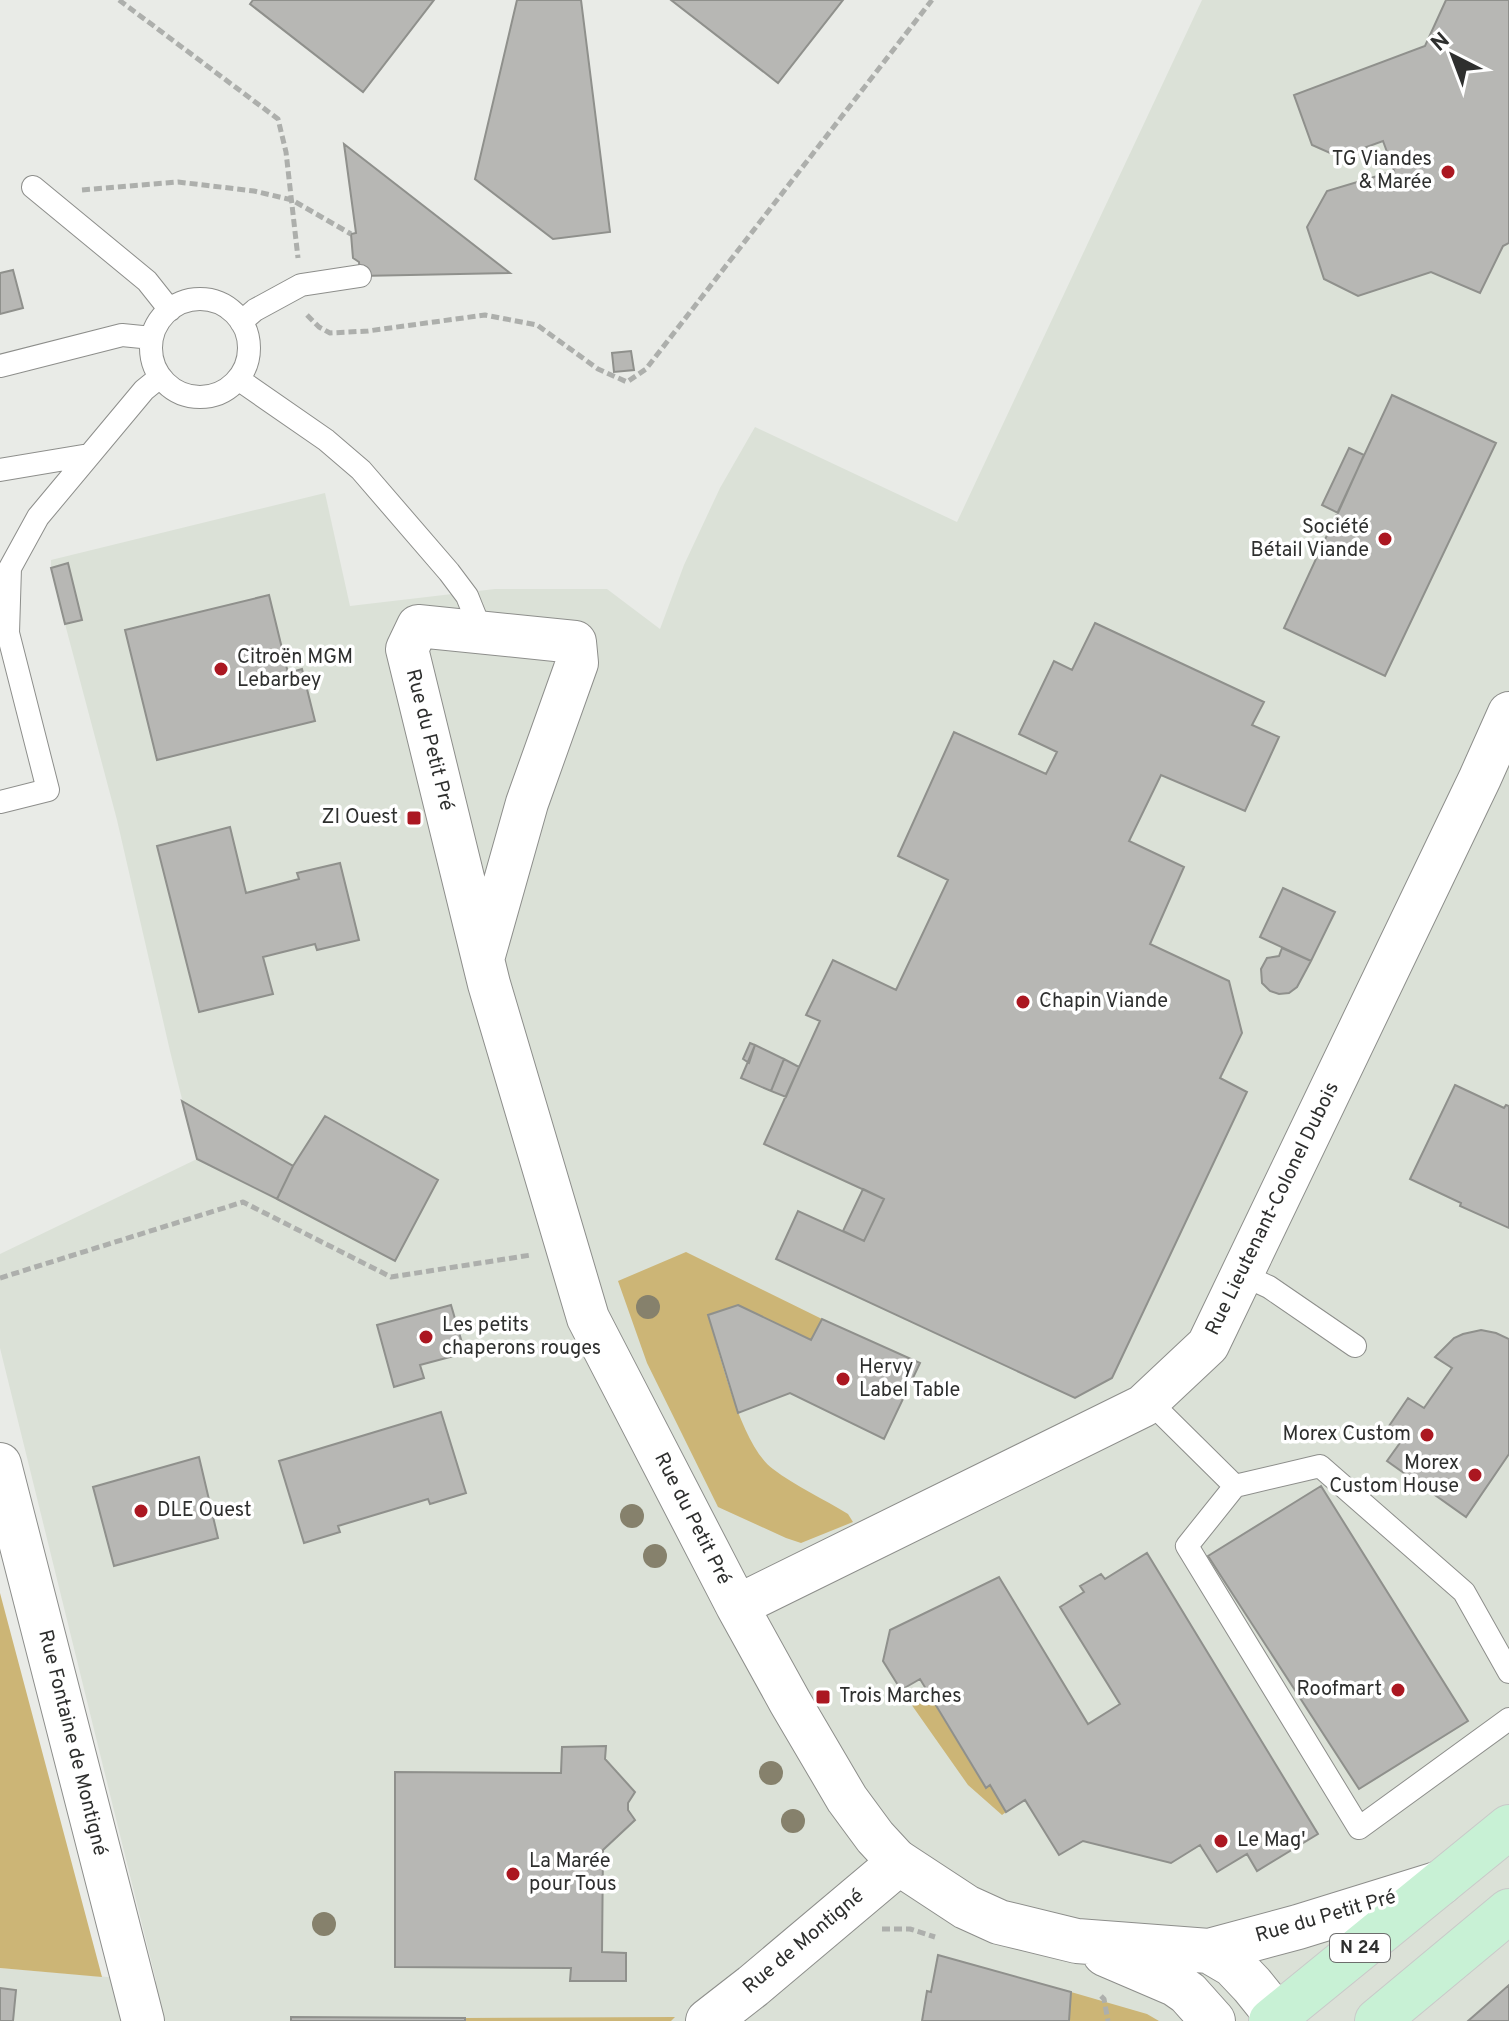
<svg xmlns="http://www.w3.org/2000/svg" width="1509" height="2021" font-family="Overpass,sans-serif">
<style>
.built{fill:#dbe1d7}
.green{fill:#ccb576}
.building{fill:#b7b7b4;stroke:#8f908c;stroke-width:2}
.lines{fill:none;stroke-linecap:round;stroke-linejoin:round}
.service-casing{stroke:#8d8e8b;stroke-width:24}
.minor-casing{stroke:#8d8e8b;stroke-width:44}
.tertiary-casing{stroke:#8d8e8b;stroke-width:46}
.primary-casing{stroke:#c9c9c9;stroke-width:46}
.path{stroke:#adafac;stroke-width:5;stroke-dasharray:8 4;stroke-linecap:butt}
.service{stroke:#fff;stroke-width:22}
.minor{stroke:#fff;stroke-width:42}
.tertiary{stroke:#fff;stroke-width:44}
.primary{stroke:#c8f1d5;stroke-width:44}
.tree{fill:#86816c}
.poi-dot{fill:#ab1721;stroke:#fff;stroke-width:3}
.labels{text-anchor:middle;dominant-baseline:central;stroke-width:7;stroke-linejoin:round;paint-order:stroke}
.shield{fill:#fff;stroke:#6d6d6d;stroke-width:2}
.shield-label{font-size:18px;font-weight:bold;fill:#2e2f2e}
.poi-label{font-size:20px;fill:#2e2f2e;stroke:#fff;text-anchor:start}
.street-label{font-size:20px;fill:#2e2f2e;stroke:#fff}
</style>
<rect width="100%" height="100%" fill="#e9ebe7"/>
<path class="built" d="M1202 0H1509V2021H0V1968L156 1981 0 1348V1254L197 1159 170 1051 117 820 65 624 51 568V560L325 493 350 606 495 589H607L660 629 684 565 720 488 755 427 957 522Z"/>
<path class="green" d="M686 1252 822 1319 811 1340 738 1305 708 1315C720 1354 741 1446 773 1469 795 1486 824 1499 848 1514L853 1522 801 1543 786 1538 718 1507 647 1363 618 1281Z
M0 1593 102 1977 0 1968Z
M928 1693 985 1787 990 1785 1006 1812 1002 1815 968 1785 911 1704Z
M1071 1992 1147 2014 1159 2021H1069Z
M675 2017 671 2021H465V2018Z"/>
<path class="building" d="M253 0H434L363 92 250 4Z
M517 0H581L610 232 553 239 475 179Z
M671 0H843L778 83Z
M1446 0H1509V243L1503 246 1480 293 1431 272 1358 296 1324 279 1307 227 1327 191 1394 171 1383 141 1339 157 1312 145 1294 95 1425 46Z
M344 144 510 273 360 276 359 262 353 258 351 234 356 233Z
M13 270 23 308 0 314V273Z
M631 351 634 370 614 372 612 353Z
M1392 395 1496 443 1385 676 1284 628Z
M1349 448 1364 455 1338 513 1322 505Z
M68 563 82 620 65 624 51 568Z
M269 595 288 673 302 669 315 721 157 760 125 630Z
M1095 623 1264 702 1252 725 1279 737 1245 811 1161 775 1129 841 1184 867 1150 944 1229 981 1242 1033 1220 1078 1247 1092 1112 1378 1075 1398 776 1259 798 1211 864 1241 884 1199 764 1144 820 1021 806 1015 833 960 896 990 948 880 898 856 954 732 1046 774 1057 752 1019 734 1054 661 1072 670Z
M230 827 246 893 299 879 297 873 340 863 359 940 317 950 315 944 263 957 273 994 199 1012 157 846Z
M1283 888 1335 912 1311 961 1260 937Z
M1282 948 1311 961 1297 987 1289 993 1279 994 1270 991 1262 983 1261 969 1267 958 1279 956Z
M750 1043 755 1045 749 1063 743 1059Z
M755 1045 784 1059 771 1091 741 1078Z
M784 1059 799 1067 786 1097 771 1091Z
M1455 1085 1504 1108 1506 1105 1509 1106V1228L1460 1206 1461 1203 1410 1179Z
M182 1101 293 1166 277 1199 197 1159Z
M325 1116 438 1180 395 1261 277 1199 293 1166Z
M863 1189 884 1199 864 1241 843 1231Z
M451 1305 465 1353 420 1365 424 1378 394 1387 377 1325Z
M738 1305 811 1340 822 1319 920 1363 884 1439 790 1393 738 1413 708 1315Z
M1481 1330 1496 1333 1509 1339V1454L1466 1517 1387 1461 1402 1440 1387 1429 1408 1398 1424 1408 1452 1368 1435 1357 1454 1338 1463 1334Z
M441 1412 466 1493 430 1504 428 1499 338 1526 340 1532 304 1543 279 1461Z
M199 1457 218 1538 114 1566 93 1487Z
M1321 1486 1468 1721 1359 1789 1208 1556Z
M1147 1553 1318 1834 1257 1871 1247 1854 1217 1872 1200 1845 1171 1863 1083 1841 1059 1855 1025 1800 1006 1812 990 1785 986 1788 920 1679 901 1690 883 1661 890 1630 999 1577 1088 1724 1120 1704 1060 1607 1084 1592 1080 1586 1101 1574 1105 1579Z
M606 1746 605 1759 635 1792 628 1803V1810L635 1820 603 1850 602 1952 626 1953V1981H570L571 1968 395 1967V1772L561 1773 562 1747Z
M938 1955 1071 1992 1069 2021H922L927 1991 931 1992Z
M1509 1985V2021H1468Z
M0 1988 16 1990 13 2021H0Z
M291 2017 465 2018V2021H291Z"/>
<g class="lines">
<g class="service-casing">
<path id="service" d="M33 187 147 281 170 310
M151 348a49 49 0 1 1 98 0a49 49 0 1 1-98 0Z
M241 322 255 310 301 285 360 276
M0 366 122 335 152 338
M238 379 326 440 361 470 449 572 467 596 482 633
M0 470 89 455
M0 802 48 790 8 633 10 568 38 517 144 390 160 377
M1241 1274 1269 1287 1355 1346
M1149 1401 1235 1486
M1509 1672 1464 1592 1320 1466 1235 1486 1187 1546 1359 1828 1509 1719"/>
</g>
<g class="minor-casing">
<path id="minor" d="M483 959 527 803 577 663 575 642 418 626 407 649 489 984 588 1318 737 1606 790 1702 847 1799 875 1837 899 1863
M0 1464 143 2021
M737 1606 1143 1406 1208 1345 1480 778 1509 713"/>
</g>
<g class="tertiary-casing">
<path id="tertiary" d="M1209 1951 1233 1965 1252 1985 1281 2021
M1105 1954 1175 1984 1188 1993 1213 2021
M708 2021 753 1986 899 1863 966 1907 999 1922 1077 1941 1209 1951 1298 1927 1440 1883"/>
</g>
<g class="primary-casing">
<path id="primary" d="M1271 2021 1509 1827
M1377 2021 1509 1911"/>
</g>
<path class="path" d="M119 0 278 119 286 152 298 258
M82 190 178 182 254 191 292 200 351 234
M307 315 319 327 330 333 368 331 485 315 537 325 598 369 627 382 646 369 932 0
M0 1278 243 1202 391 1277 531 1255
M882 1929H910L935 1937
M1101 1996 1104 1999 1108 2021"/>
<use href="#service" class="service"/>
<use href="#minor" class="minor"/>
<use href="#tertiary" class="tertiary"/>
<use href="#primary" class="primary"/>
</g>
<g class="tree">
<circle cx="648" cy="1307" r="12"/>
<circle cx="632" cy="1516" r="12"/>
<circle cx="655" cy="1556" r="12"/>
<circle cx="771" cy="1773" r="12"/>
<circle cx="793" cy="1821" r="12"/>
<circle cx="324" cy="1924" r="12"/>
</g>
<g class="poi-dot">
<circle cx="1448" cy="172" r="8"/>
<circle cx="1385" cy="539" r="8"/>
<circle cx="221" cy="669" r="8"/>
<rect x="406" y="810" width="16" height="16" rx="4"/>
<circle cx="1023" cy="1002" r="8"/>
<circle cx="426" cy="1337" r="8"/>
<circle cx="843" cy="1379" r="8"/>
<circle cx="1427" cy="1435" r="8"/>
<circle cx="1475" cy="1475" r="8"/>
<circle cx="141" cy="1511" r="8"/>
<circle cx="1398" cy="1690" r="8"/>
<rect x="815" y="1689" width="16" height="16" rx="4"/>
<circle cx="1221" cy="1841" r="8"/>
<circle cx="513" cy="1874" r="8"/>
</g>
<g class="labels">
<rect class="shield" x="1330" y="1934" width="60" height="28" rx="6"/>
<g class="shield-label">
<text x="1360" y="1948">N 24</text>
</g>
<g class="poi-label">
<text x="1432" y="160" text-anchor="end">TG Viandes<tspan x="1432" dy="23">&amp; Marée</tspan></text>
<text x="1369" y="528" text-anchor="end">Société<tspan x="1369" dy="23">Bétail Viande</tspan></text>
<text x="237" y="658">Citroën MGM<tspan x="237" dy="23">Lebarbey</tspan></text>
<text x="398" y="818" text-anchor="end">ZI Ouest</text>
<text x="1039" y="1002">Chapin Viande</text>
<text x="442" y="1326">Les petits<tspan x="442" dy="23">chaperons rouges</tspan></text>
<text x="859" y="1368">Hervy<tspan x="859" dy="23">Label Table</tspan></text>
<text x="1411" y="1435" text-anchor="end">Morex Custom</text>
<text x="1459" y="1464" text-anchor="end">Morex<tspan x="1459" dy="23">Custom House</tspan></text>
<text x="157" y="1511">DLE Ouest</text>
<text x="1382" y="1690" text-anchor="end">Roofmart</text>
<text x="839" y="1697">Trois Marches</text>
<text x="1237" y="1841">Le Mag'</text>
<text x="529" y="1862">La Marée<tspan x="529" dy="23">pour Tous</tspan></text>
</g>
<g class="street-label">
<text transform="translate(429 740) rotate(76)">Rue du Petit Pré</text>
<text transform="translate(1273 1209) rotate(-64)">Rue Lieutenant-Colonel Dubois</text>
<text transform="translate(692 1519) rotate(63)">Rue du Petit Pré</text>
<text transform="translate(72 1743) rotate(76)">Rue Fontaine de Montigné</text>
<text transform="translate(1326 1917) rotate(-16)">Rue du Petit Pré</text>
<text transform="translate(804 1942) rotate(-40)">Rue de Montigné</text>
</g>
</g>
<g transform="translate(1453 56) rotate(318)" stroke="#ffffff" stroke-width="6" paint-order="stroke">
<path d="M0-6L14 30L0 20L-14 30Z" fill="#2e2f2e"/>
<text y="-12" font-size="22" font-weight="bold" text-anchor="middle" fill="#2e2f2e">N</text>
</g>
</svg>
